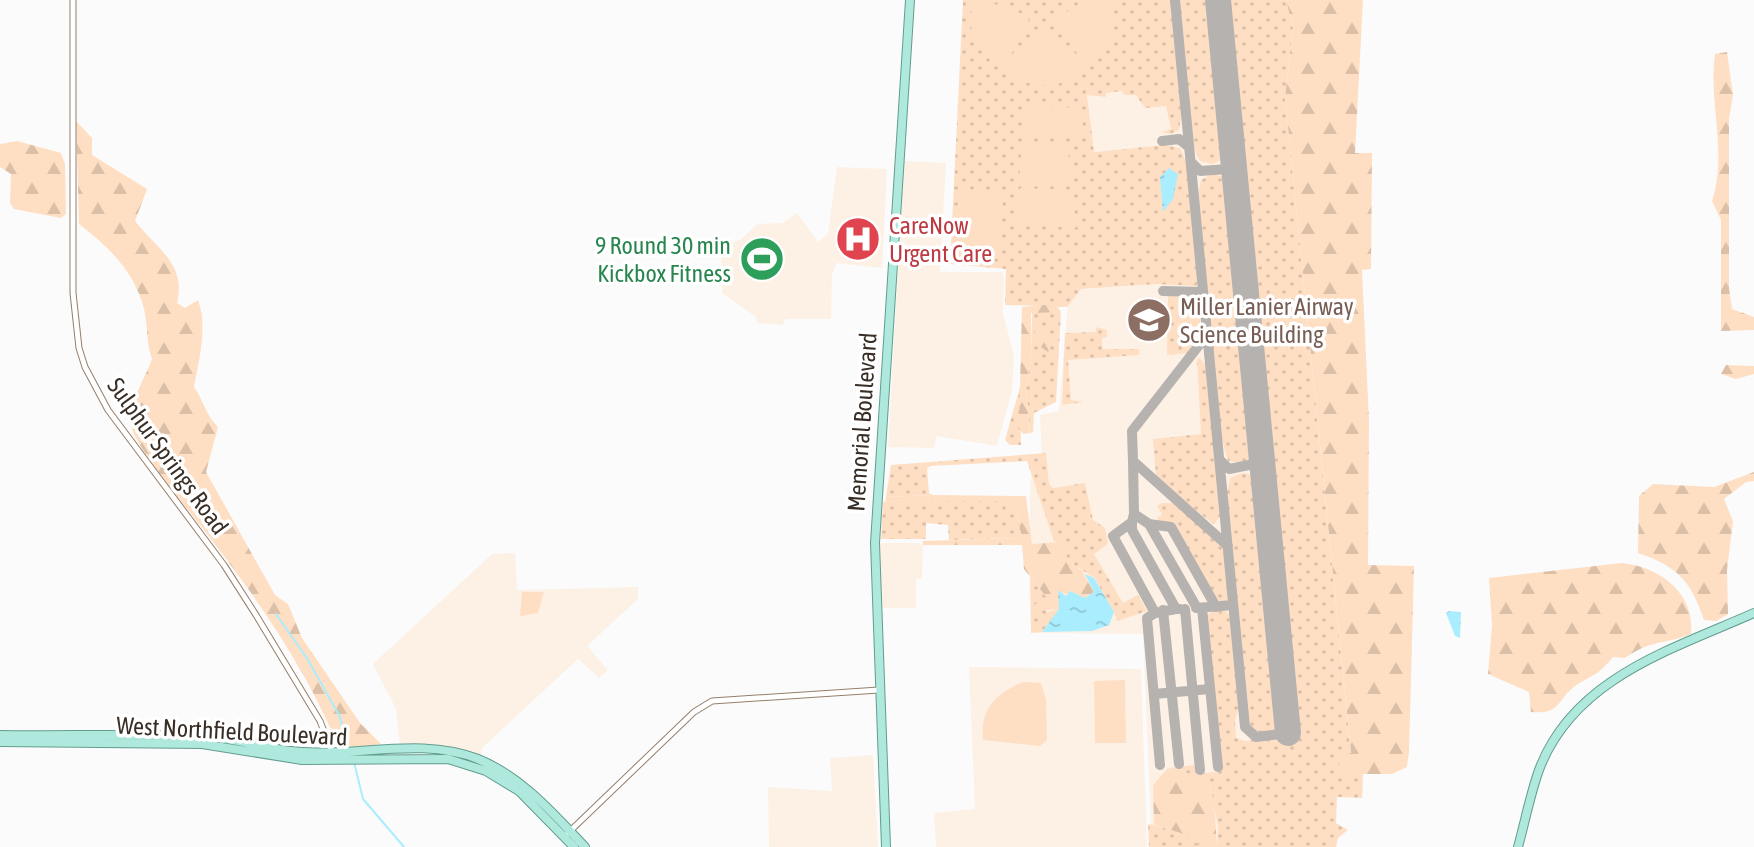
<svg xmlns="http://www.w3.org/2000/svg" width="1754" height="847" font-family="'Asap Condensed',sans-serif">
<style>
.built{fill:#fdf1e6}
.grass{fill:url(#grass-dots)}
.forest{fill:url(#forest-firs)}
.pitch{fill:#ffdfc3}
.water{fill:url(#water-ripples)}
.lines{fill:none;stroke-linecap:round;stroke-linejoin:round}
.stream{stroke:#a9edff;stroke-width:2}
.taxiway{stroke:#b6b2b0;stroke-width:10}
.runway{stroke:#b6b2b0;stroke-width:26}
.minor-casing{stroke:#957f6b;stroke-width:7}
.major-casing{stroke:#629d8e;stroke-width:10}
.minor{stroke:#fff;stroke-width:5}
.major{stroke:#afe8dd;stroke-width:8}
.labels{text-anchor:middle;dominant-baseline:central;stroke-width:7;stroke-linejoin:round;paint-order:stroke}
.health-label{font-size:24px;fill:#be3a42;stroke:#fff;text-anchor:start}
.leisure-label{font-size:24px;fill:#27864d;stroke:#fff;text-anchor:end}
.education-label{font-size:24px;fill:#785e54;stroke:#fff;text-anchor:start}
.street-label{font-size:24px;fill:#382e26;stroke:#fff}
</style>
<defs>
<pattern id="grass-dots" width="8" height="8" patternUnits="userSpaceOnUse" patternTransform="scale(2)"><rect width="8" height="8" fill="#ffdfc3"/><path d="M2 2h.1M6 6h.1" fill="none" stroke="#dbc0a7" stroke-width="1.8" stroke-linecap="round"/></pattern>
<pattern id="forest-firs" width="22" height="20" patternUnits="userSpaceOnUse" patternTransform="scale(2)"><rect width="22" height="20" fill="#ffdfc3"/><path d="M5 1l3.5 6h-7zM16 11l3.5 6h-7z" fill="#dbc0a7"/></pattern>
<pattern id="water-ripples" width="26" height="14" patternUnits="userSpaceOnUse" patternTransform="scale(2)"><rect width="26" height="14" fill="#a9edff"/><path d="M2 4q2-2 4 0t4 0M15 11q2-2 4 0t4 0" fill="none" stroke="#92ccda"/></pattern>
</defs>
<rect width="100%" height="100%" fill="#fbfbfb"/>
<path class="built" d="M1157 0H1294L1285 97 1351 762 1337 770 1334 847H1152L1143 634 1034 633 1029 540 1031 460 1042 459 1040 415 1059 411 1068 302 1081 289 1157 284V146L1093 152 1087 94 1132 90Z
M904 161 946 163 940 272H1002L1004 277 1003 313 1014 356 1012 390 997 446 936 436 934 448 888 447Z
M837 167 887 169 882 268 837 263 832 274 831 319H786L782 325 757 323 756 317 722 293 721 255 729 243 740 240 757 224 783 223 797 213 818 242 828 234Z
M880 543H919L923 546 922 579H916V608H881Z
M515 553 517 590 638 587V599L587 646 608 670 599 678 578 659 483 747 480 756 400 745 396 709 373 664 492 554Z
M969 667 1141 669 1147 847H936L934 813 975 809Z
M873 755 878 847H769L768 787 832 791 830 758Z"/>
<path class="grass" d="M963 0H1172L1182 112 1179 130 1170 134 1161 132 1171 129 1166 106 1145 108 1136 95H1124L1122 91 1106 93V97L1087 95 1094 152 1165 145 1180 148 1188 166 1199 281 1196 286 1156 284 1081 289 1067 307 1005 305 1006 269 950 264Z
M1179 0H1209L1224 159 1212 164 1200 161 1192 144Z
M1227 0H1286L1293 28 1285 97 1351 754 1340 757 1339 774H1363L1362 798 1337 797 1336 823 1348 830 1338 838 1336 847H1217L1218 827 1210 785 1175 767 1194 765 1197 774 1222 771 1206 616 1214 610H1225L1232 618 1240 705 1235 720 1236 738 1245 741 1299 735Z
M1212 174 1226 177 1253 458 1241 463 1228 461 1221 436 1197 198 1201 180Z
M1197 293 1202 339 1190 353 1167 355 1168 296Z
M1032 312H1061L1056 402 1034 413 1033 432 1030 433 1026 387 1032 355Z
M1096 327 1107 330V337L1102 338V349H1139V355L1068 360 1071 400 1084 402 1062 405 1065 333 1096 332Z
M1200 358 1207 367 1222 514 1214 524 1174 495 1156 475 1153 439 1201 434 1197 359Z
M1020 387 1021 445H1010L1005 440Z
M1046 453 1049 484 1053 488 1085 483 1093 520 1105 528 1108 544 1094 554 1123 603 1138 595 1147 611 1118 621 1095 578 1070 563 1060 543 1054 541 1027 461 931 466 927 468 929 493 933 495 886 497 891 465Z
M1242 473 1255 475 1279 725 1274 731 1259 734 1249 727 1226 497 1230 478Z
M933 500 1002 501 1016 511 1022 538 949 540 948 525 926 523V539H881L883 502Z
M1162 503H1173L1224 547 1230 596 1224 603 1215 599 1173 523 1160 522 1157 518 1162 514 1157 506Z
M1030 577 1048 599 1041 603 1047 612 1059 609 1042 632 1031 633Z
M1148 824 1183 833 1202 847H1149Z"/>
<path class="forest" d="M1286 0H1363L1355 153H1372L1371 269 1362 270 1369 421 1368 565 1414 566 1409 752 1407 767 1392 774H1338L1340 756 1351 753 1285 97 1293 28Z
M1727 52 1733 95 1729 119V288L1732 309 1754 317V330L1721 331V220L1712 201C1728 152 1708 104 1715 54Z
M76 121 92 138V155L147 189 135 221C156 248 187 264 177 303L185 308 198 300C208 326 199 360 194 387 204 401 205 414 218 427L206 472 275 595 288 604 302 638 360 723 381 744 354 748 336 741C306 670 261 604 214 543 197 520 139 452 132 429 126 406 145 379 152 359 146 342 148 326 144 309 135 272 108 246 79 224Z
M17 141 61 153 65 164 66 214 61 218 14 209 10 202 11 174 0 167V144Z
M1056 304 1061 312 1031 313 1032 355 1026 387 1030 433 1023 434 1019 428 1022 307Z
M1040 325 1051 344 1048 352 1035 343V330Z
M1726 365 1754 366V374L1736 379 1721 374Z
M1754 472V481L1746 482 1724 499 1733 521 1727 570 1728 614 1716 621 1704 620C1691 581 1677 566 1638 553L1639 496 1653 484 1714 487Z
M933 495 1026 496 1032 544 1060 542 1070 563 1082 571 1094 592 1085 598 1059 592V609L1035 611V604L1048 599 1024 569 1022 545H923V541L1022 538 1016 512 1007 511 1002 501 885 502 886 497Z
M1622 563C1659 567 1695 592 1691 634 1663 645 1652 639 1625 658L1613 657C1598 675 1596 673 1578 684 1556 698 1563 715 1531 712L1529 692 1488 674 1492 625 1489 578Z
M1175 767 1209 784 1214 800 1217 847H1202L1181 833 1154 825 1153 785 1167 769Z"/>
<path class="pitch" d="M974 0 1004 6 1027 16 1029 21 1003 70C978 53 964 31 974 0Z
M1085 0H1110C1118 28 1109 50 1085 66L1055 19Z
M1045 28 1084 67C1063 92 1030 90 1006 71L1040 29Z
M1024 105 1081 108 1084 138 1022 137Z
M1022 143H1067L1072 183 1019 182Z
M1020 188 1072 190 1076 228 1015 224Z
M961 189 1003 191 1000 259 957 256Z
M522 592H544L538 613 520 616Z
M1125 680 1126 743H1095L1094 681Z
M1023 682 1041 683 1046 700 1047 740 1040 746 983 740C980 708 996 694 1023 682Z"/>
<path class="water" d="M1169 168 1178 174 1173 199 1163 212 1160 177Z
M1085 574 1094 578 1114 612 1109 625 1092 631 1042 632 1059 609 1058 590 1066 596 1070 591 1085 598 1094 592Z
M1449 611 1461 612 1460 638 1455 636 1446 613Z"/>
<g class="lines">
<path class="stream" d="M276 614 308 660 340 717 347 749
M354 762 363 799 404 847"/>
<path class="taxiway" d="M1175 0 1245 727 1256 737 1288 733
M1162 141 1179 139 1189 147
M1191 162 1200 171 1228 169 1235 178
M1163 291 1203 292
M1207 335 1132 431 1133 461 1228 546
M1220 460 1229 469 1259 463 1261 453
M1133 461 1134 514
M1132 522V530L1176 609H1180
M1149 524 1171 527 1216 607
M1196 608 1233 605
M1202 608 1218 767
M1176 609 1155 613 1113 536 1132 522 1134 514 1149 524 1197 608
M1185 609 1200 770
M1163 610 1179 764
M1155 613 1147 618 1160 765
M1154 694 1210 689"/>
<path class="runway" d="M1218 0 1288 733"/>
<g class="minor-casing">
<path id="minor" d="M73 0V293L79 348 85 367 108 410 224 565 256 615 320 721 332 752
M568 833 694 712 712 701 879 690"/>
</g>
<g class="major-casing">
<path id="major" d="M0 735C69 736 138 733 207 737 239 738 270 751 303 752 360 756 423 737 478 759 522 777 553 813 585 847
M0 742 202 744 302 760 448 759 486 771 519 791 574 847
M886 847 875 543 910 0
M1518 847C1525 822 1530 795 1539 770 1573 678 1673 649 1754 613"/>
</g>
<use href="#minor" class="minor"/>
<use href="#major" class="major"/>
</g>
<defs>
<g id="hospital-disc" transform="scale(2.3)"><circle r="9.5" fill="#e0444e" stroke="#fff"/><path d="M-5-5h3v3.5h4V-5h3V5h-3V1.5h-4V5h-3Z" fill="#fff"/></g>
<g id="stadium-disc" transform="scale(2.3)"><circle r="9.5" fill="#2e9e5b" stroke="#fff"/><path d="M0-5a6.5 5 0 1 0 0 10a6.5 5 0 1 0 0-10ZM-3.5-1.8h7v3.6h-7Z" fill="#fff"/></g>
<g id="university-disc" transform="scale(2.3)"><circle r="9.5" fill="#8d6e63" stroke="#fff"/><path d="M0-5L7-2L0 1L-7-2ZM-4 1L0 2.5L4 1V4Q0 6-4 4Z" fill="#fff"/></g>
</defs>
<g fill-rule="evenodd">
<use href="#hospital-disc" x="858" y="239"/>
<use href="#stadium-disc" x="762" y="259"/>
<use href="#university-disc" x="1149" y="320"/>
</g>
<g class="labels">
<g class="health-label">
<text x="889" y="225">CareNow<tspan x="889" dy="28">Urgent Care</tspan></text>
</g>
<g class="leisure-label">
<text x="731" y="245">9 Round 30 min<tspan x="731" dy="28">Kickbox Fitness</tspan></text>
</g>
<g class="education-label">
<text x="1180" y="306">Miller Lanier Airway<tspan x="1180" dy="28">Science Building</tspan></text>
</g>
<g class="street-label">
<text transform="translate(862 422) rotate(-86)">Memorial Boulevard</text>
<text transform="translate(168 456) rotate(54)">Sulphur Springs Road</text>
<text transform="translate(232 731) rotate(3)">West Northfield Boulevard</text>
</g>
</g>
</svg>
